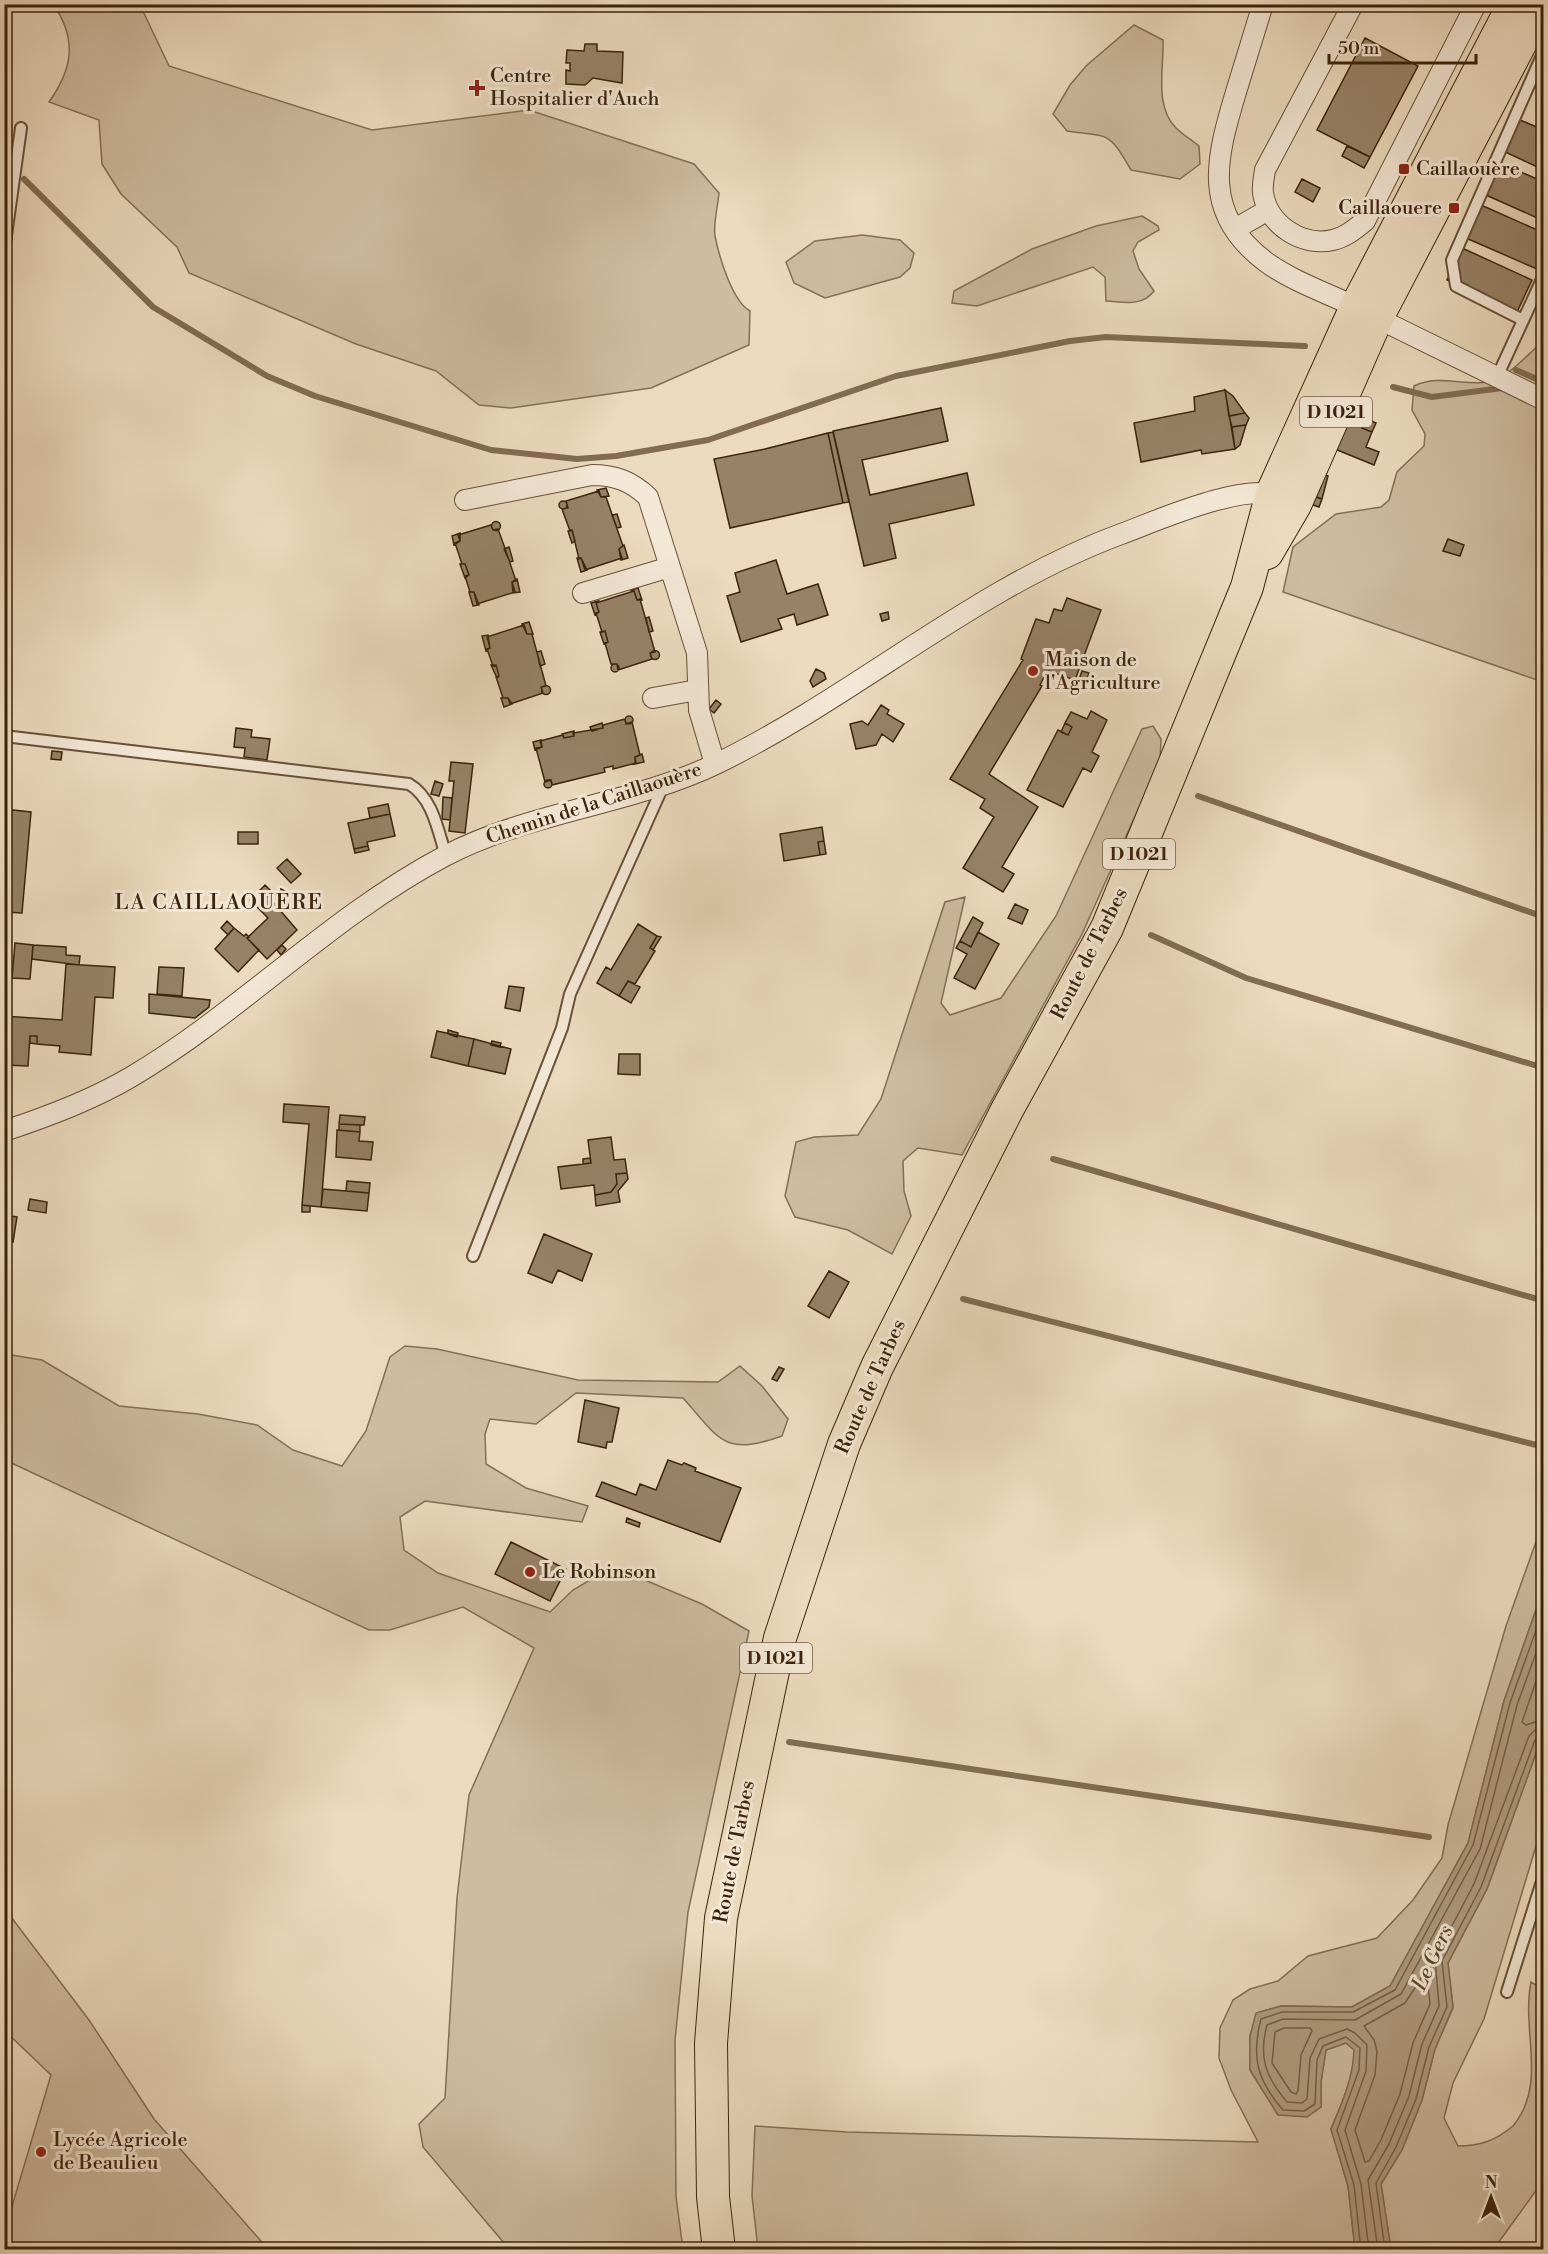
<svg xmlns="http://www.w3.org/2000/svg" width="1548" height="2254" font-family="'Libre Bodoni',serif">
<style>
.green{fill:#cebba0;stroke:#846f56;stroke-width:1.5}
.water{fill:#b09c81;stroke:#816c52;stroke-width:1.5}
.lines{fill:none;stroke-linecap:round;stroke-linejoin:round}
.shore{stroke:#766046;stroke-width:1.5}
.stream{stroke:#816c52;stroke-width:6}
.building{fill:#978268;stroke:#3b230b;stroke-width:1.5}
.service-casing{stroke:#675138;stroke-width:14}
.minor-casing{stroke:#675138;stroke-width:22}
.primary-casing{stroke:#3b230b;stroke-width:34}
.service{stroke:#f3e7d5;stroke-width:10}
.minor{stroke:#f3e7d5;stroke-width:20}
.primary{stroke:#ecdabe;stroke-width:32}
.poi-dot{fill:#8f2418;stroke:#f3e7d5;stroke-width:2}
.labels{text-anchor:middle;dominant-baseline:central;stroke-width:6;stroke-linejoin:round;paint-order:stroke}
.shield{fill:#f3e7d5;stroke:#725e48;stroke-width:1.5}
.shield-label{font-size:18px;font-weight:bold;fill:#3b230b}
.poi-label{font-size:20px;fill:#3b230b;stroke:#f3e7d5;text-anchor:start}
.street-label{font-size:20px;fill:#3b230b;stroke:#f3e7d5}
.neighbourhood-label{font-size:21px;letter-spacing:1.5px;fill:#3b230b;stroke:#f3e7d5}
.water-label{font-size:21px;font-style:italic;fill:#5e472e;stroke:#f3e7d5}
</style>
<rect width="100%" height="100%" fill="#ecdabe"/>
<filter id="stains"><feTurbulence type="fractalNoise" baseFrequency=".00333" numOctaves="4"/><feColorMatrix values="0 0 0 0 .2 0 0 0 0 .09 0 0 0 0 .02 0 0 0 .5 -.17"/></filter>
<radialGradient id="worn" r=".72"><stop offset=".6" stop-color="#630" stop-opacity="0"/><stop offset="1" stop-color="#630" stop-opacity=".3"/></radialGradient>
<path class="green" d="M54 5H140L169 66 372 130 529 110 694 164 719 193C718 206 713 223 715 236 719 256 732 301 750 311L749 345 651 388 511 408 479 405 436 371 356 344 189 273 177 247 121 194 102 164 99 120 49 102C73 68 77 40 54 5Z
M1134 25 1163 40C1164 68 1154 106 1176 128 1183 135 1192 140 1199 146L1200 164 1180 179 1131 170C1108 131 1111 137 1067 131L1053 114 1070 85 1086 66Z
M1142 216 1158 226 1159 230 1138 242 1133 251 1139 269 1154 291C1142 307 1124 302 1106 301L1105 277 1093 267 977 306 952 303 954 291 1032 249 1096 226Z
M862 235 900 240 914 253 910 268 900 277 825 298 794 283 786 262 815 241Z
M1539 345 1543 348V682L1283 592 1293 547 1336 514 1381 507 1389 500 1397 472 1424 446 1425 434 1412 410 1414 386C1439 374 1463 386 1489 382 1507 378 1525 357 1539 345Z
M1153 726 1161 739 1160 761 1082 934 962 1155 918 1148 903 1161 904 1191 911 1216 892 1254 848 1230 795 1217 785 1196 796 1142 814 1137 858 1135 881 1099 945 902 965 897 941 1003 950 1015 1001 998 1056 916 1142 729Z
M405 1346 437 1349 578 1380 718 1382 740 1366 762 1386 788 1419 782 1436C723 1457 720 1439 683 1398L576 1393 536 1424 490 1419 485 1434 486 1464 526 1488 588 1506 582 1522 425 1501 400 1517 404 1550 438 1573 550 1612 573 1590 595 1577 640 1578 702 1604 749 1631 688 1912 675 2040 676 2197 683 2249H509L423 2147 419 2124 445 2098 457 1898 469 1795 534 1648 463 1607 390 1630H369L5 1460V1354L42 1360 119 1406 198 1414 257 1425 293 1450 342 1466 366 1431 390 1357Z
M1543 1522V1590L1504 1701 1468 1843 1390 1986 1352 2007 1281 2006 1257 2013 1250 2036V2070L1278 2115 1321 2107V2082L1326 2050 1346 2043 1355 2050C1353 2079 1342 2103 1331 2129L1348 2186 1355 2249H758L752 2196 755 2126 847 2132 1258 2142 1231 2090 1219 2058 1220 2028 1233 2000 1250 1989 1278 1981 1308 1956 1377 1938 1413 1900 1442 1858 1448 1825 1506 1626Z
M1543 1734V1823L1484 2019 1453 2083 1444 2118 1458 2146C1481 2146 1496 2140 1513 2126 1548 2083 1521 2033 1531 1982L1543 1990V2181L1493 2250 1391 2249 1381 2184 1402 2150 1422 2100 1435 2049 1453 2008 1448 1963 1487 1889Z
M5 1909 89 2020 154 2119 268 2249H5V2230L51 2075 5 2031Z"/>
<path class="water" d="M1543 1590V1734L1487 1889 1448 1963 1453 2007 1435 2049 1422 2100 1402 2150 1381 2184 1391 2249H1355L1348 2186 1331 2129C1342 2103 1353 2079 1354 2050L1346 2043 1326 2050 1321 2082V2107L1307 2117 1278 2115 1250 2070V2036L1256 2013 1281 2006 1352 2007 1390 1986 1468 1843 1504 1701Z"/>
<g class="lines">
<path class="shore" d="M1544 1658 1522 1722 1526 1725 1544 1719
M1424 1974 1427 1976 1430 2004 1413 2043 1400 2094 1381 2140 1369 2161 1365 2162 1355 2130 1375 2075 1377 2051 1374 2040 1364 2026 1405 2003Z
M1284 2028H1310L1312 2031 1301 2055 1298 2091 1296 2094 1291 2092 1272 2063 1275 2032Z
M1361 2250 1354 2185 1337 2130 1359 2070 1360 2048 1346 2037 1323 2046 1317 2060 1315 2104 1304 2111 1283 2110C1257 2080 1251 2057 1261 2019L1282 2012H1353L1395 1990 1473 1845 1510 1703 1544 1608
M1369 2250 1361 2184 1345 2130 1366 2071 1367 2045 1355 2033 1347 2029 1319 2039 1310 2058 1307 2099 1302 2103 1287 2102C1266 2077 1258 2058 1267 2025L1283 2019 1355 2020 1401 1994 1480 1849 1517 1705 1544 1631
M1378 2250 1368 2180 1389 2144 1409 2096 1422 2044 1439 2006 1435 1958 1474 1884 1529 1736 1535 1730 1544 1728
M1385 2250 1376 2183 1396 2147 1416 2099 1429 2047 1447 2007 1442 1961 1481 1887 1535 1740 1544 1736"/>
<path class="stream" d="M24 179 153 307 267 376 315 396 491 450 577 459 616 456 708 440 896 376 1070 341 1106 337 1305 346
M1516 370 1544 382
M1393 387 1432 397 1502 388
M1198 796 1544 917
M1151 935 1246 978 1544 1068
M1053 1159 1544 1301
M963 1299 1544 1447
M789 1742 1429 1837"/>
</g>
<path class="building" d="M1365 38 1418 66 1370 157 1317 130Z
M585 44H597V51L623 52 622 83 593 78 585 85 566 84V70L570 71V63H566L567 50 584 51Z
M1520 120 1544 130V170L1505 152Z
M1347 146 1370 157 1364 168 1342 156Z
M1500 163 1544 182V221L1486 195Z
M1302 179 1320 188 1313 202 1295 192Z
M1481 205 1544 233V254L1537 269 1466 238Z
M1462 248 1532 280 1517 312 1447 280Z
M1225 390 1233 396 1245 413 1229 416Z
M1225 390 1235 449 1202 454 1201 450 1141 462 1134 423 1195 411 1194 397Z
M1355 401 1371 408 1362 428 1372 432 1366 447 1379 452 1374 465 1335 449Z
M941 408 948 441 862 460 870 495 967 473 974 505 889 524 896 558 864 566 833 431Z
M1245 413 1249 418 1246 425 1232 427 1229 416Z
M1366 419 1376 423 1372 432 1362 428Z
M1246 425 1240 445 1235 449 1232 427Z
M833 432 849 502 843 503 828 433Z
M828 433 843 503 730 528 714 459 765 449Z
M1323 474 1328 476 1322 499 1313 496Z
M606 488 609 496 601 497 597 490Z
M599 491 601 497H606L623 546 619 549 622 558 585 570 581 558 579 559 572 530 570 531 562 509 568 508 566 501Z
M1313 496 1322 499 1319 507 1310 504Z
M559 505a4 4 0 1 1 8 0a4 4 0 1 1-8 0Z
M617 514 621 527 617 528 612 515Z
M491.5 526a4.5 4.5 0 1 1 9 0a4.5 4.5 0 1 1-9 0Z
M491 525 493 530 498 529 506 551 516 581 512 582 515 592 477 604 474 592H470L465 576 469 575 465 564H462L455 543 460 541 458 535Z
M572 530 575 541 572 543 568 531Z
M460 533V541L454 545 452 536Z
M1448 539 1464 545 1460 556 1443 551Z
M624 545 628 558 621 560 619 549Z
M509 547 513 561 510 562 504 549Z
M577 558H581L587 570 581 572Z
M776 560 787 594 818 584 828 615 797 625 794 614 778 619 782 629 741 642 727 596 740 592 735 573Z
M460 564H465L469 575 465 578Z
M517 579 520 592 513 593 512 582Z
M638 588 642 600H637L634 591 631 590Z
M634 591 637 600 640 599 655 652 650 653 652 659 618 670 617 664H611L605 643 608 642 605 631 602 632 596 613 599 612 596 603Z
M469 592H474L479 605 473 606Z
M1067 598 1101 610 1075 680 1049 671 1046 673 1040 685 1042 686 989 774 1038 807 1002 867 1014 874 1003 892 963 868 994 817 980 808 985 799 950 779 1023 660 1021 659 1036 619 1049 623 1054 609 1062 611Z
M598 601 596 603 599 612 595 615 591 603Z
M888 612 889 619 882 621 880 614Z
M649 617 653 631 649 632 646 618Z
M529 622 533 634H527L522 624Z
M524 625 527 634H532L546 686 541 687 543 693 510 704 508 698H503L496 677 499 676 496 665 493 666 487 649 490 648 487 637Z
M605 631 608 642 604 644 600 632Z
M488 635 490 648 486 651 482 636Z
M650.5 655a4.5 4.5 0 1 1 9 0a4.5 4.5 0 1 1-9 0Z
M541 651 545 664 540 666 537 652Z
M611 668a4 4 0 1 1 8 0a4 4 0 1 1-8 0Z
M491 665H496L499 676 497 678Z
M816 669 824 673 826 679 813 687 810 681Z
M1082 671 1089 673 1085 684 1078 682Z
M541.5 690a4.5 4.5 0 1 1 9 0a4.5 4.5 0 1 1-9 0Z
M501 698H508L512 704 504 707Z
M716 700 721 704 714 713 709 709Z
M881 705 889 710 887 714 904 724 893 742 882 734 876 745 856 749 850 724 862 721 868 725Z
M1091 711 1107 720 1092 752 1099 756 1091 772 1083 768 1063 807 1027 790 1058 730 1068 735 1072 727 1065 723 1071 712 1087 719Z
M625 720a4 4 0 1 1 8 0a4 4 0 1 1-8 0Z
M625 719 626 724 632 722 640 755 635 757 636 763 613 769V766L604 768 605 772 552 785 551 780 545 782 536 748 542 747 540 741 563 735 564 738 574 736 573 733 603 728V725Z
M602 723 603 728 592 731 590 727Z
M1065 723 1072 727 1068 735 1061 732Z
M236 728 252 730 251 737 270 739 267 760 244 757 245 748 234 747Z
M574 731V736L564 738 562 734Z
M541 740 542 747 535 750 533 742Z
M52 751 62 752 61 760 51 759Z
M642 754 644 762 635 764V757Z
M451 762 473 764 465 833 449 831 454 781H449Z
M544 784a4 4 0 1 1 8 0a4 4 0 1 1-8 0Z
M435 781 443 784 439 796 431 794Z
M443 797 452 798 450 820 442 819Z
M388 804 390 814 370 818 368 808Z
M4 809 31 812 22 913 4 912Z
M390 814 395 836 367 842 368 846 354 849 348 823Z
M822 827 824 841 818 842 820 855 784 861 780 834Z
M238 832H258V844H238Z
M824 841 826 854 820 855 818 842Z
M368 846 369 850 355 853 354 849Z
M287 859 301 874 291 883 277 868Z
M265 885 270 890 255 905 250 900Z
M266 894 297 930 267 959 247 938 268 918 255 905Z
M1015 904 1028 910 1022 924 1008 918Z
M973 917 983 923 971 947 960 941Z
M227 921 234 928 228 935 221 928Z
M638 924 657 936 650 948 655 951 635 984 628 981 619 996 597 983 606 967 611 970Z
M234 928 244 936 246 934 249 937 247 938 259 950 238 972 215 949Z
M978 932 999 944 975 989 954 978 967 954 956 948 960 941 971 947Z
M657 936 661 937 653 950 650 948Z
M15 943 33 945 30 979 12 978Z
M33 945 66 947V955L80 956 79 965 32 959Z
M282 945 286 949 281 955 277 950Z
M66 964 115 967 113 998 95 997 91 1055 59 1052 60 1046 37 1044V1036H30L28 1066 4 1065V1016L62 1020Z
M159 967 184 968 182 996 157 994Z
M628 981 640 987 631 1003 619 996Z
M509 986 524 988 520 1011 505 1008Z
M149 994 210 1000 209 1007 195 1018 149 1013Z
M448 1030 458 1033 457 1037 448 1034Z
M437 1031 474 1039 468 1066 431 1057Z
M30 1036H37V1044L30 1043Z
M474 1039 511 1049 505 1074 468 1066Z
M492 1041 501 1043 500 1047 491 1045Z
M619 1054H640V1075L618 1074Z
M284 1104 329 1107 321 1207 302 1205 309 1124 283 1122Z
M340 1115 365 1117 364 1125 339 1124Z
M339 1124 360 1125V1132L339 1130Z
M337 1130 360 1132 359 1141 373 1142 371 1160 336 1157Z
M611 1137 614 1160 625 1159 627 1173 616 1174 617 1184 611 1192 595 1195 594 1185 561 1189 558 1167 591 1163 588 1140Z
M590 1158 591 1163 583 1164V1159Z
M627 1173 628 1179 618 1191 620 1202 596 1206 595 1195 611 1192 617 1184 616 1174Z
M347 1181 370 1183 369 1193 346 1191Z
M323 1189 369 1193 367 1211 321 1207Z
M30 1199 47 1202 46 1213 28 1210Z
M302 1205 310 1206V1212H302Z
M4 1215 17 1217 13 1242 4 1240Z
M544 1234 592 1254 582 1281 558 1270 552 1283 528 1273Z
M829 1271 849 1282 829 1318 808 1306Z
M779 1367 784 1369 777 1381 772 1379Z
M585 1400 619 1408 612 1442H607L606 1448 578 1442Z
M668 1460 682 1465 684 1463 696 1468 695 1471 741 1488 720 1542 596 1496 602 1482 636 1495 640 1484 656 1490Z
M627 1518 640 1523 639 1527 626 1522Z
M511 1542 566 1569 550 1601 495 1574Z"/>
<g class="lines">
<g class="service-casing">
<path id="service" d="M4 250 21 128
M1523 320 1456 286 1452 260 1544 51
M1497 377 1544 275
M4 736 409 784C433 798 438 831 446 856
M473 1256 562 1028 570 994 664 784
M1507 1992 1544 1875"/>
</g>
<g class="minor-casing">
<path id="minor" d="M1263 4C1254 34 1245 63 1236 92 1216 159 1201 213 1266 262 1292 281 1327 293 1356 307
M1353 4 1265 170C1264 177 1262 186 1263 193 1268 225 1302 247 1333 240 1346 237 1355 229 1365 221L1476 4
M1235 229 1268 210
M1377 318 1544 400
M465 500 592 475C615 475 631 481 648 497L697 653 699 710 715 764
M583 593 670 567
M653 698 697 690
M4 1131C47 1117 92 1100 131 1077 241 1012 331 916 445 856 531 811 631 805 718 763 857 695 975 588 1121 534 1154 522 1248 480 1280 497"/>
</g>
<g class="primary-casing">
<path id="primary" d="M1267 553 1295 505 1377 318 1541 4
M719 2250 713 2197 711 2043 721 1918 780 1638 844 1444 877 1367 1007 1110 1107 928 1247 587 1272 493 1356 307 1514 4"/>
</g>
<use href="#service" class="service"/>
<use href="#minor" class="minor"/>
<use href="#primary" class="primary"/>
</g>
<g class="poi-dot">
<path d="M474 79h6v6h6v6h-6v6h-6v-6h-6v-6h6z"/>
<rect x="1398" y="163" width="12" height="12" rx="3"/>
<rect x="1448" y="202" width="12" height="12" rx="3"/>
<circle cx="1033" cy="671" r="6"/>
<circle cx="530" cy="1572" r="6"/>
<circle cx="41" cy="2152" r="6"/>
</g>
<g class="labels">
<g class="shield">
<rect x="1300" y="397" width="72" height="30" rx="4.5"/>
<rect x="1103" y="839" width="72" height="30" rx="4.5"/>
<rect x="740" y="1643" width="72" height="30" rx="4.5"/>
</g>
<g class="shield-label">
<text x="1336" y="412">D 1021</text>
<text x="1139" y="854">D 1021</text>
<text x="776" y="1658">D 1021</text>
</g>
<g class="poi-label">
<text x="490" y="76">Centre<tspan x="490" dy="23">Hospitalier d'Auch</tspan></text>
<text x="1416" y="169">Caillaouère</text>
<text x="1442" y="208" text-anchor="end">Caillaouere</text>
<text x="1045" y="660">Maison de<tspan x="1045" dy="23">l'Agriculture</tspan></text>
<text x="542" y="1572">Le Robinson</text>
<text x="53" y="2140">Lycée Agricole<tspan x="53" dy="23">de Beaulieu</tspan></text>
</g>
<g class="street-label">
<text transform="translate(594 804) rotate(-18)">Chemin de la Caillaouère</text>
<text transform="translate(1090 954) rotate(-63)">Route de Tarbes</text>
<text transform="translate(871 1387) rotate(-66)">Route de Tarbes</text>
<text transform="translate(735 1852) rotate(-79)">Route de Tarbes</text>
</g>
<g class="neighbourhood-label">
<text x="219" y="903">LA CAILLAOUÈRE</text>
</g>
<g class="water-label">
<text transform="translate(1433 1958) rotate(-65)">Le Gers</text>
</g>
</g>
<rect width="1548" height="2254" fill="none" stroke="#ecdabe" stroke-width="24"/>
<rect x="6" y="6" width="1536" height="2242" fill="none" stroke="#3b230b" stroke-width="3"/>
<rect x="12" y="12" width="1524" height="2230" fill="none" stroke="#3b230b" stroke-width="1.5"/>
<g transform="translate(1491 2197)" stroke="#f3e7d5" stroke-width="4.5" paint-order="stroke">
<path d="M0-4.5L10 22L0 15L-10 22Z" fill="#3b230b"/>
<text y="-9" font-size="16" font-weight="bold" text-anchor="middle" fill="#3b230b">N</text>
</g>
<path d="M1329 54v9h147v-9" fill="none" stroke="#3b230b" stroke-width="3"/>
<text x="1338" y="54" font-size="18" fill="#3b230b" stroke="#f3e7d5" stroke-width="4.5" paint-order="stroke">50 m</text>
<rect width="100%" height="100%" filter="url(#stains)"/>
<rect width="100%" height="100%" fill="url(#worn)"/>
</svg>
